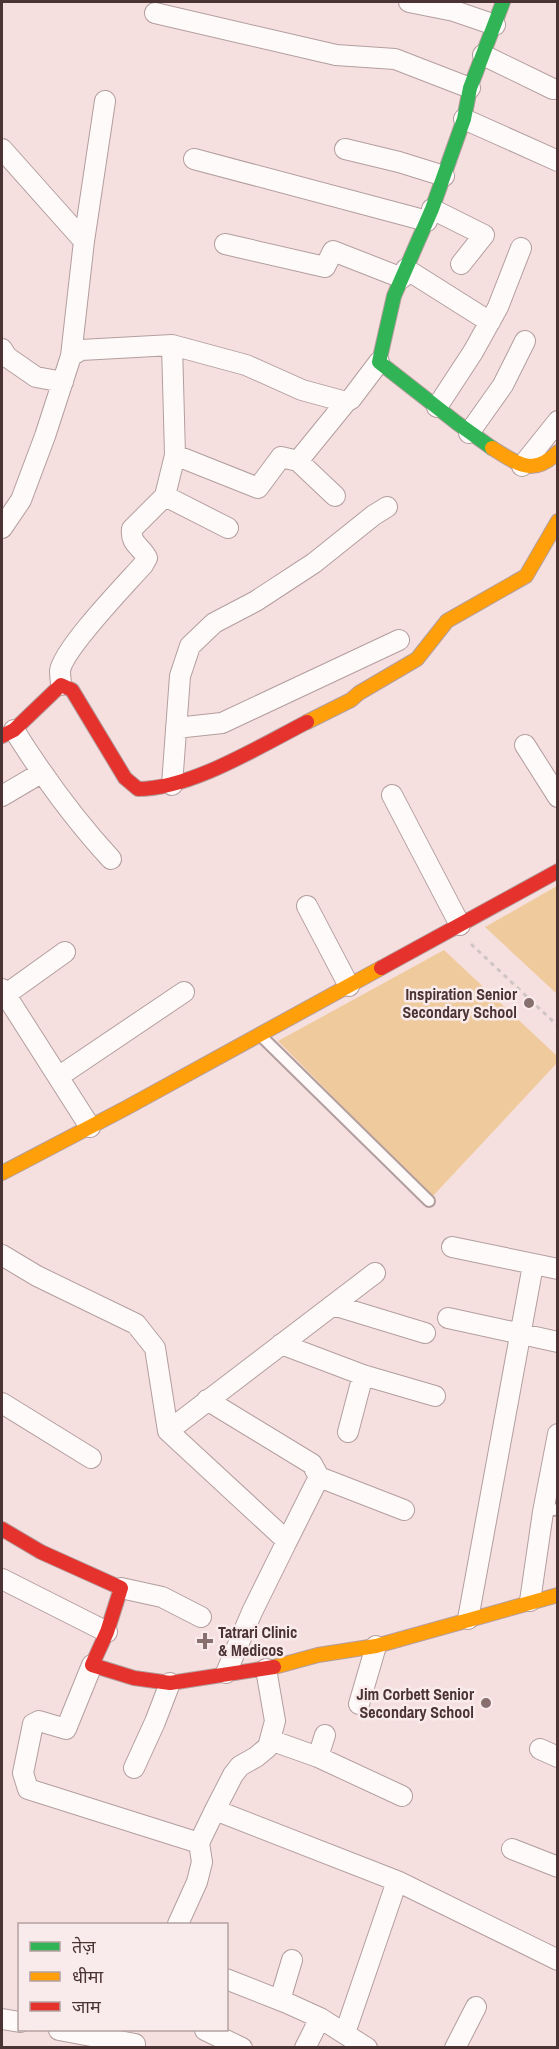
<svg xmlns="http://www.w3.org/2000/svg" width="559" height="2049" font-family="'Archivo Narrow','Noto Sans Devanagari',sans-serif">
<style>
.green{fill:#efca9c}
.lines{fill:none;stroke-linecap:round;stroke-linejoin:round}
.lane-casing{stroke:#b39e9e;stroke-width:14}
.street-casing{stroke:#b39e9e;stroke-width:22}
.fast-casing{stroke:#b39e9e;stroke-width:16}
.slow-casing{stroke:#b39e9e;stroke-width:16}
.jam-casing{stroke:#b39e9e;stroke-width:16}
.path{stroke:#cec5c4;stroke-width:3;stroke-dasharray:4.5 4.5;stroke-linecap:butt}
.lane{stroke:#fefafa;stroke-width:10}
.street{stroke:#fefafa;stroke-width:20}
.fast{stroke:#30b455;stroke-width:14}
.slow{stroke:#ff9f0a;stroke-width:14}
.jam{stroke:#e5322d;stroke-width:14}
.poi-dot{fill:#88706f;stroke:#f9ebeb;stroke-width:2}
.labels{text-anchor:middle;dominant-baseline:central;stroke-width:5;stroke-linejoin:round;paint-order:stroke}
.poi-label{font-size:16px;font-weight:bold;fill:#4c3333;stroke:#f9ebeb;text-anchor:end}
</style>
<rect width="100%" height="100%" fill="#f6e0df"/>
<path class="green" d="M557 886V994L485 927Z
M444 950 557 1056V1063L432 1197 278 1041Z"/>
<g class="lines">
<g class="lane-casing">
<path id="lane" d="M260 1035 429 1201
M543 1512 558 1509"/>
</g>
<g class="street-casing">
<path id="street" d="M409 2 454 11 495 25
M155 13 336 55 395 59 470 88
M483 55 553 89
M464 119 558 161
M2 149 84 241 71 356
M345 149 399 162 444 176
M194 159 427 221
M432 209 484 235 461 264
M84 241 105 101
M225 244 325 267 333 251 402 278
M406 269 490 322
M2 349 7 357 36 377 63 382
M437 407 473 352 498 307 521 248
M469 433 503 385 525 341
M175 455 258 488 281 457 298 461 346 402
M298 461 335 496
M522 466 558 421
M165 496 228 528
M2 528 21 500 45 436 71 356 81 350 172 345 246 365 302 390 346 402 351 399 379 362
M61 685C61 681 60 676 60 671 63 649 126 584 143 565L147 558C141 546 130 544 132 529L165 496 175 455 172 345
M176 728 222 723 399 640
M14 730C43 776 74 819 111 859
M525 745 558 797
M172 785 180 676 190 646 214 623 256 601 314 563 374 515 387 507
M392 795 460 925
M2 796 41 773
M307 906 349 986
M2 989 90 1127
M5 995 65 952
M58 1077 184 992
M452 1247 558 1269
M2 1255 37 1276 136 1324 155 1348 168 1431 287 1541 252 1612 226 1673
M333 1305 425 1333
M448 1318 558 1342
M281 1344 363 1375 435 1396
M207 1400 312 1464 319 1477 404 1510
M2 1403 91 1458
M168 1431 375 1273
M348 1432 363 1375
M287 1541 319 1477
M2 1579 107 1632
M121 1588 162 1597 201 1617
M530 1601 543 1512 558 1434
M468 1619 533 1265
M92 1665 66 1729 39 1721 33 1724 23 1773 28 1789 199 1843
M359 1704 376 1646
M270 1740 318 1757 402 1796
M540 1749 558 1757
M318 1757 325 1735
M134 1768 155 1722 170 1683
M215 1810 397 1881 558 1960
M512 1849 558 1867
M178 1924 197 1882 202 1862 199 1843 215 1810 233 1775 240 1766 256 1757 268 1747 275 1721 266 1669
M226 1979 287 2003 320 2018 367 2048
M280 2000 292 1960
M2 2019 20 2022
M59 2030 135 2044
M205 2030 242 2048
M345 2033 397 1881
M305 2048 320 2018
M455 2048 476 2007"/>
</g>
<g class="fast-casing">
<path id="fast" d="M492 448 457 423 379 362 394 296 432 209 464 119 470 88 503 2"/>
</g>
<g class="slow-casing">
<path id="slow" d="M492 448C518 464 533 477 558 452
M307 722 351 700 359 693 417 659 447 621 526 576 558 521
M2 1173 126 1108 381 968
M274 1667 318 1655 376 1646 558 1595"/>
</g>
<g class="jam-casing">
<path id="jam" d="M2 736 14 730 61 685 72 690 125 778 138 789C191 789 260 746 307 722
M381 968 558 871
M2 1529 41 1552 121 1588 107 1632 92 1665 134 1678 170 1683 274 1667"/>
</g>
<path class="path" d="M471 944 558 1026"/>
<use href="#lane" class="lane"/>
<use href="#street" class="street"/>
<use href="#fast" class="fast"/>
<use href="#slow" class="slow"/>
<use href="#jam" class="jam"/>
</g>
<g class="poi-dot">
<circle cx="529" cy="1003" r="6"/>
<path d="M202 1632h6v6h6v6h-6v6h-6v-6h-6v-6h6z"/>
<circle cx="486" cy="1703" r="6"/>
</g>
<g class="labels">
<g class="poi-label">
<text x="517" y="994">Inspiration Senior<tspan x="517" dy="18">Secondary School</tspan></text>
<text x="218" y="1632" text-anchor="start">Tatrari Clinic<tspan x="218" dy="18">&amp; Medicos</tspan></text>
<text x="474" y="1694">Jim Corbett Senior<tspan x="474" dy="18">Secondary School</tspan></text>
</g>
</g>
<rect width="559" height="2049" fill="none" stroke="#4c3333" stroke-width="6"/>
<rect x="18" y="1923" width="210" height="108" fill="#f9ebeb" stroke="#b4a1a1" stroke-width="1.5"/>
<rect x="30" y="1942" width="30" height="9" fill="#30b455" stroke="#b4a1a1" stroke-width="1.5"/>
<text x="72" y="1953" font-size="18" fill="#4c3333">तेज़</text>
<rect x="30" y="1972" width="30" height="9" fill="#ff9f0a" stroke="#b4a1a1" stroke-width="1.5"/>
<text x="72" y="1983" font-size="18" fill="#4c3333">धीमा</text>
<rect x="30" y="2002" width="30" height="9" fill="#e5322d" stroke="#b4a1a1" stroke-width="1.5"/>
<text x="72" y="2013" font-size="18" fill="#4c3333">जाम</text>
</svg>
